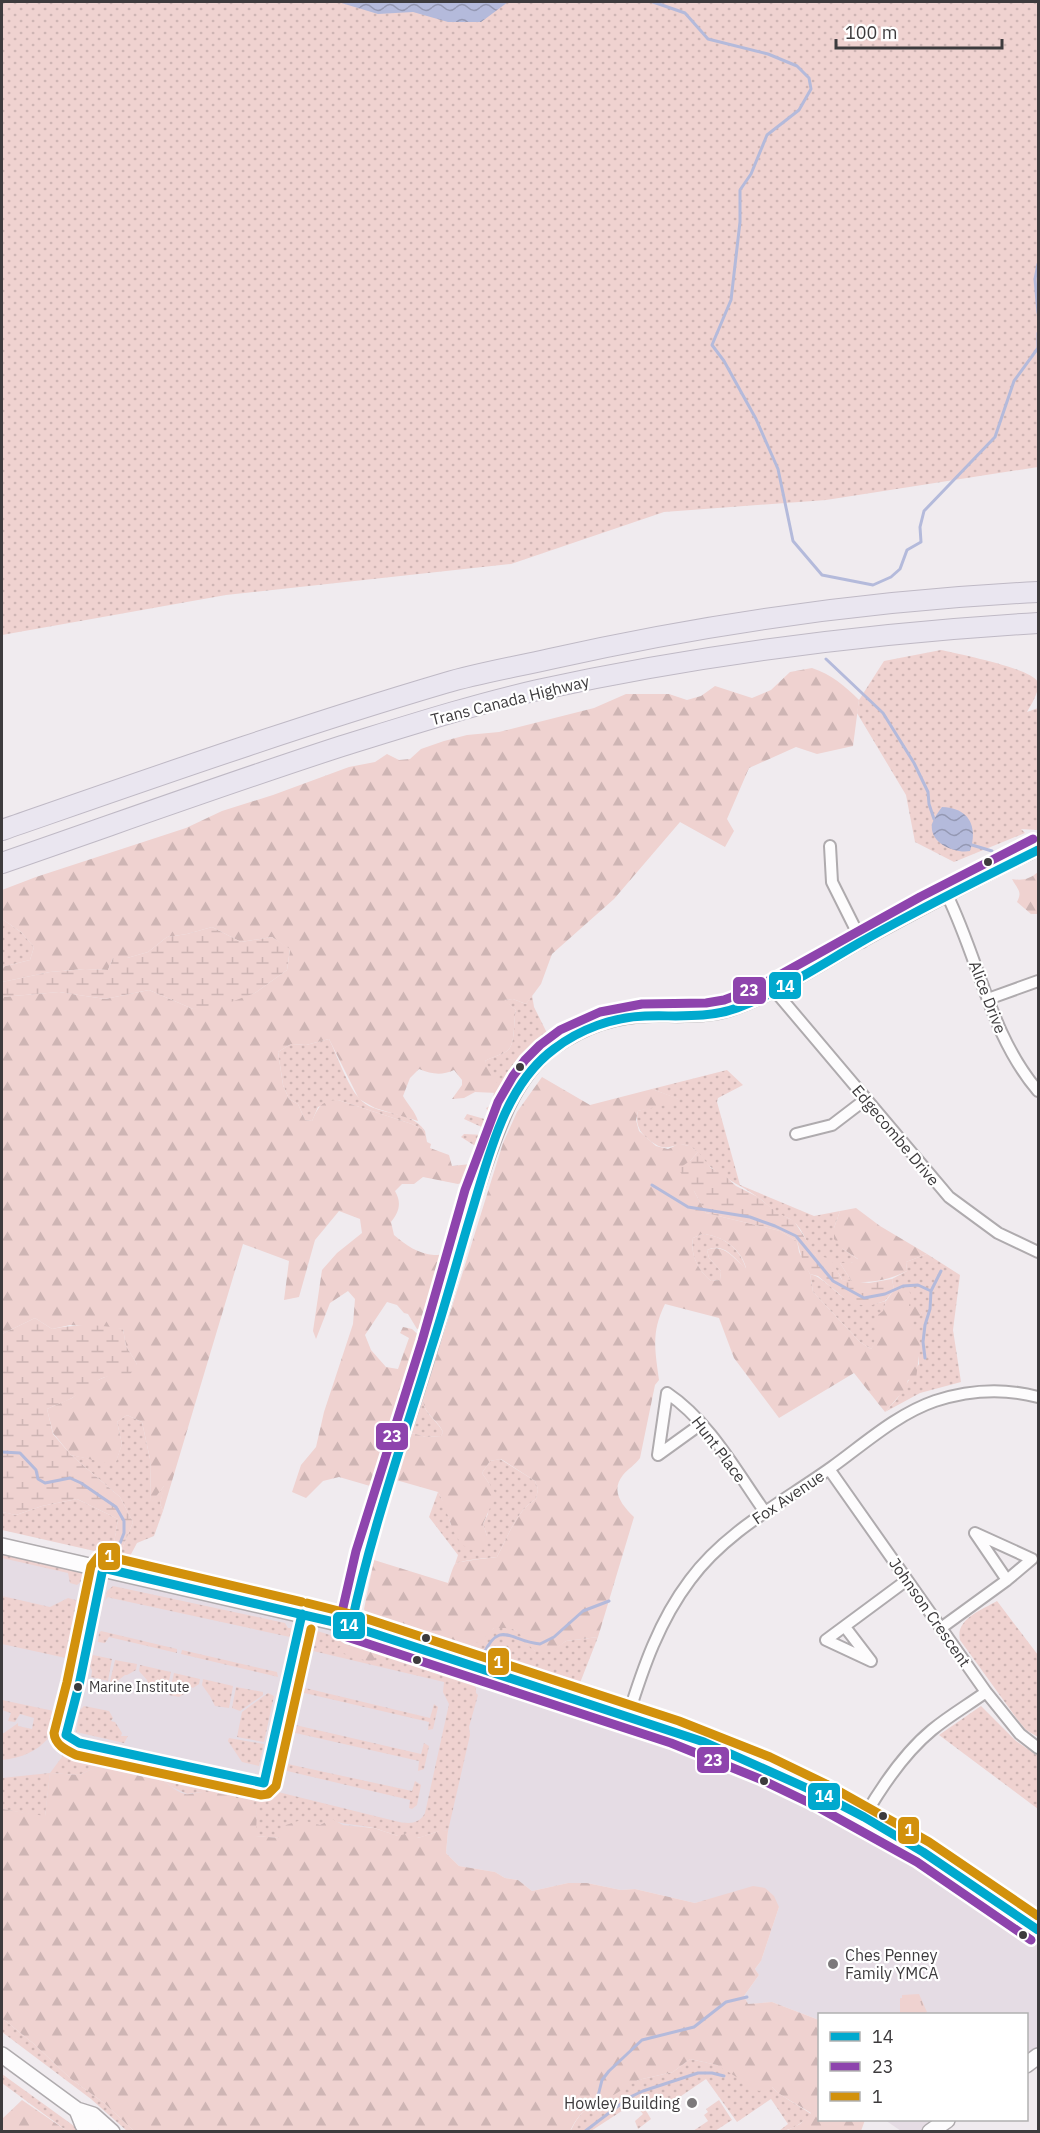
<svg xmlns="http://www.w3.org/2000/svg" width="1040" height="2133" font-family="'IBM Plex Sans',sans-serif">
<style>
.built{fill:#e5dce4}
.grass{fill:url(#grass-dots)}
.forest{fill:url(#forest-firs);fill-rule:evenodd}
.wetland{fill:url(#wetland-marsh)}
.park{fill:url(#park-tufts)}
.water{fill:url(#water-waves)}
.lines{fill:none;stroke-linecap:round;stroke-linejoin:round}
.stream{stroke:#b4badb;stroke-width:3}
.street-casing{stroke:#afabae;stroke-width:14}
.secondary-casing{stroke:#afabae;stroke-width:18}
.highway-casing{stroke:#bfb9c5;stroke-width:22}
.street{stroke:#fdfcfd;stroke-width:10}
.secondary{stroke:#fdfcfd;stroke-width:15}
.highway{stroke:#eae6f0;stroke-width:20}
.bus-1-casing{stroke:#fff;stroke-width:14}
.bus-2-casing{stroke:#fff;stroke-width:14}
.bus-3-casing{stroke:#fff;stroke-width:14}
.bus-1{stroke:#00a9ce;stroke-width:9}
.bus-2{stroke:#8e44ad;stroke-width:9}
.bus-3{stroke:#d2910c;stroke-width:9}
.bus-dot{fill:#3d3b3d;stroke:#fff;stroke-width:2}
.poi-dot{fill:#7c797b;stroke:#fff;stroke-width:2}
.labels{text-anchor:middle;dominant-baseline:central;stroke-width:4.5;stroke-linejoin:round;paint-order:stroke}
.bus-label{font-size:14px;fill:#3d3b3d;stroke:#fff;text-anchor:start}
.street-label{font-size:16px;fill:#3d3b3d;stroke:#fff}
.poi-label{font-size:16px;fill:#3d3b3d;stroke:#fff;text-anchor:start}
.line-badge{stroke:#fff;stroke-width:2}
.badge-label{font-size:16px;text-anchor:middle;font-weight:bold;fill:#fff}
</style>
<defs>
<pattern id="grass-dots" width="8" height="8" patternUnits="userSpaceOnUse" patternTransform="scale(1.5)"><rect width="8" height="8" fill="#efd2d0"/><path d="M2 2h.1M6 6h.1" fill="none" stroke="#ceb5b4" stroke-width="1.8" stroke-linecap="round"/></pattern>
<pattern id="forest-firs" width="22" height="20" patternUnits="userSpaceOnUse" patternTransform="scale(1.5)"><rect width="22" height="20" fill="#efd2d0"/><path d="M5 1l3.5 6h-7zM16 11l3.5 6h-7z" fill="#ceb5b4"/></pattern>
<pattern id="wetland-marsh" width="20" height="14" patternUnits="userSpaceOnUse" patternTransform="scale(1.5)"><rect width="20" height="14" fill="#efd2d0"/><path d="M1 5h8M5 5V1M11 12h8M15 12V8" fill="none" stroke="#ceb5b4"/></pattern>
<pattern id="park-tufts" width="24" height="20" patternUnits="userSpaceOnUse" patternTransform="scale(1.5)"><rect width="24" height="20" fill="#efd2d0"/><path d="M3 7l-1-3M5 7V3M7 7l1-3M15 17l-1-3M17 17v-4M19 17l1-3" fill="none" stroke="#ceb5b4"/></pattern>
<pattern id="water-waves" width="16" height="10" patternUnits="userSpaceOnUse" patternTransform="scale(1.5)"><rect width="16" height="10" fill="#b4badb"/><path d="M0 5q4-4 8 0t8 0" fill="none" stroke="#9498b3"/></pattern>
</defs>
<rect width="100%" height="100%" fill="#f0ebef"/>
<path class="built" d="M2 1546 322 1619 628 1716 820 1794 1038 1930V2056L1027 2065 1026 2014H820L819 2020 772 2002 748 2004 744 1996 759 1975 755 1969 761 1961 779 1907 723 1896 695 1903 635 1889 621 1890 587 1883H568L532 1891 518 1880 505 1878 495 1872 459 1866 446 1853 448 1831 2 1809Z
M885 2120H947L930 2132 901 2131Z"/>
<path class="grass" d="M2 2H1038V467L826 500 664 512 511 564 226 595 2 635Z
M941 650C958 654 1031 668 1038 682 1040 691 1031 705 1027 712L1038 708V830L1021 829 1025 833 954 862 915 842 906 795 857 713 859 700 884 661Z
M2 919 21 932 34 947 30 960 2 967Z
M532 995 534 1007 549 1037C514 1063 500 1104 488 1144L480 1149 461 1137 464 1134 484 1135 487 1132 486 1129 464 1119 467 1114 488 1120 490 1115 486 1108 492 1105 494 1092 496 1093 485 1061C492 1057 501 1055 507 1051 516 1045 513 1021 516 1010L503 1000 513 999 526 1004Z
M329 1039C337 1055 347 1085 359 1098 374 1117 410 1108 425 1131L412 1124 338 1100 318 1107 312 1121 305 1120 298 1104 289 1099 283 1085 278 1052 291 1044 306 1045Z
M727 1070 743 1085 718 1098 717 1102 740 1185 814 1216 840 1211 834 1228 843 1249 859 1260 851 1263H840L852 1282 842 1280C835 1263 826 1266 816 1255 807 1246 804 1230 793 1221 788 1217 782 1216 777 1213 770 1208 765 1202 759 1198 744 1187 727 1180 712 1168 703 1162 700 1151 689 1146 675 1141 669 1153 655 1144 642 1136 634 1126 638 1111L678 1099 652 1089Z
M702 1234C722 1235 741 1249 746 1269 734 1258 724 1242 707 1250L709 1258 721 1271 720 1280 711 1281C698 1270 690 1255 693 1238Z
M927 1254 960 1275 953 1330 961 1382 920 1393 885 1412 897 1399 919 1364V1334L908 1326 922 1313 909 1307V1290H894L892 1279 907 1271 906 1262Z
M810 1274C818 1276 823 1281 830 1286 849 1304 860 1309 886 1301L874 1345 871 1349 860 1342 813 1292Z
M423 1400C424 1414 437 1420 443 1432L441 1436 426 1437 412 1433Z
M127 1415 142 1422 150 1459 151 1502 165 1485 160 1504 163 1511 154 1536 137 1543 129 1558 119 1557 133 1522 120 1497 71 1455 115 1464 122 1444 117 1422Z
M500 1459 535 1481 538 1489 536 1499C516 1511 508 1537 497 1557 487 1558 463 1560 455 1564L458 1555 429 1517 438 1492 445 1505 451 1525 487 1536 483 1524 488 1514 490 1485 482 1473 490 1461Z
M77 1499 118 1519 112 1555 2 1530V1512L16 1515 42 1506Z
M2 1552 82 1572 84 1576 82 1581 77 1585 70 1583 68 1573 2 1558Z
M113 1586 285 1623 288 1628H291L290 1637 111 1598 108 1597 105 1601 107 1591Z
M2 1596 50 1607 68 1598 83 1602 86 1605 72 1675 63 1674 66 1658 2 1644Z
M997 1601 1038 1655V1737L1026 1730 1017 1719 960 1640C955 1619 982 1610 997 1601Z
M494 1628H510L518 1631 535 1651 557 1647 566 1641 598 1637 578 1688 429 1639 467 1648Z
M311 1629 410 1660 409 1663 418 1666 419 1662 469 1678 476 1688V1693L478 1695 469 1727 470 1735 448 1831C437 1829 427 1837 416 1838 401 1839 388 1832 374 1828 359 1824 346 1826 332 1820L320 1825 312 1824 279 1838 255 1836 257 1807 225 1795 201 1792 187 1794 172 1787 155 1774 143 1768 114 1763 101 1765 79 1775 50 1773 45 1817 2 1809V1778L50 1773 62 1757 60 1745H62L270 1790 395 1821C407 1824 419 1825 425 1813L449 1704 443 1692 444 1682 309 1650 306 1659H303L301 1655 306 1634Z
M101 1631 177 1649V1653L109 1637 105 1643 98 1642 99 1633Z
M182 1650 277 1672 278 1677 181 1654Z
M93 1655 112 1659 108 1681 91 1677 92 1671 90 1666Z
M115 1660 137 1664 136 1670 127 1675H125L115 1683 110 1682Z
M140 1665 171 1672 166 1694 152 1692 147 1680 139 1671Z
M174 1673 200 1679 199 1684 193 1688 191 1687 189 1691 179 1697 169 1695Z
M298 1676 303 1677 301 1687 430 1718 434 1704 438 1707 433 1729 428 1730 429 1722 300 1692 298 1698 293 1697 292 1694Z
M203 1679 233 1686 229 1708 215 1706 210 1696 202 1685Z
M236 1687 263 1692V1695L240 1711 232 1708Z
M59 1692 69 1695C58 1732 43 1756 2 1760V1733H4L18 1723V1726L32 1729 34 1718 20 1714 15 1722 8 1721 11 1713 2 1710V1700L54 1711Z
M268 1693 274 1696 264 1742 237 1737 242 1712Z
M84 1706 109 1711 113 1718 111 1721 115 1722 122 1733 121 1736H128L124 1743 76 1732 80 1710Z
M981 1706 1016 1741 1038 1756V1809L939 1735Z
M290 1716H293L291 1724 421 1754 424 1743 429 1746 424 1769 418 1771 419 1761 291 1732 289 1737 284 1736 287 1717Z
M229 1738 264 1744 259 1766 242 1762 228 1741Z
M280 1755 285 1756 283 1763 412 1791 415 1781 421 1785 417 1805 412 1809 409 1808 410 1800 283 1770 281 1776 275 1772 278 1756Z
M2 2018 34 2044 71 2079 104 2103 134 2131H127L91 2099 2 2032Z
M690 2059 717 2065 772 2087C781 2097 799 2105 811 2114 802 2123 792 2131 779 2131L788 2124 771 2099 737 2122 706 2079 665 2107 659 2099 645 2109 651 2119 638 2129 635 2121 643 2114 634 2103 591 2131 570 2132C576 2120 581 2111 593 2106V2097L638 2080 673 2072Z
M2 2074 81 2131H67L2 2083Z
M719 2100 732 2120 715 2131H693L708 2121 704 2115 708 2112 706 2109Z"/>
<path class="forest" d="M812 668C832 675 844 685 859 700L853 746 817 754 796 747 749 768 727 819 734 831 725 847 680 822 614 899 552 954 541 984 526 1004 513 999 504 1000 516 1010C513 1021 516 1045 507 1051 501 1055 492 1057 485 1061L497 1083V1093L475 1092 464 1098 452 1099 462 1085V1080L454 1070C441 1076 432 1074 419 1069L410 1078 403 1096C408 1105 415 1111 418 1121L375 1108 359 1099 329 1039 306 1045 291 1044 278 1052 283 1085 289 1099 298 1104 305 1120 312 1121C319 1106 321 1101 338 1100L412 1124 425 1131 427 1142 431 1144 430 1148 449 1155 452 1166 471 1164 472 1175 466 1181 458 1184 423 1177 414 1184H402L395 1191C402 1203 399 1212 391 1222L394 1235C406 1245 418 1254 434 1255 441 1255 446 1252 453 1255L434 1320 428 1327 417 1329 408 1314 404 1313 397 1305 387 1302 365 1335 371 1350 386 1367 398 1369 409 1338 400 1333 403 1327 412 1329 426 1342 377 1488 339 1477 323 1481 306 1498 292 1492 301 1465 316 1447 324 1412 353 1324 355 1299 348 1291 330 1303 316 1339 313 1331 322 1270 337 1253 362 1233 360 1219 339 1211 315 1240 299 1297 284 1300 289 1261 243 1244 163 1511 160 1504 164 1486 151 1503 150 1459 142 1422 127 1415 117 1422 122 1444 115 1465 71 1455 53 1433 47 1409 72 1398 93 1382 137 1364 126 1346 123 1329 70 1325 52 1329 35 1318 2 1334V997L59 992 105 999 149 990 193 1009 255 993 287 970 290 950 272 937 241 942 212 927 187 934 167 937 148 952 127 958H113L108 970 85 969 50 972 2 982V967L30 960 34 947 21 932 2 919V890L36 877 186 828 222 811 273 795 349 767 375 762 387 754 399 760 410 759 421 749 444 741 467 735 499 732 594 708 626 694H669L687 700 701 696 715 686 752 698 771 690 790 672Z
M1038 872V914H1031L1017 902C1023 891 1017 889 1012 879 1022 881 1030 879 1038 872Z
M542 1077 590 1105 652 1089 679 1099 673 1103 638 1111 636 1120 639 1131 656 1146 668 1149 679 1144 690 1146 698 1152 690 1161 694 1191 706 1213 780 1231 797 1241 799 1252 810 1274 813 1292 860 1342 871 1349 874 1344 878 1315 883 1311 886 1301 894 1290H909L911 1296 909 1306H919L922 1314 909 1326 919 1333 920 1348 916 1379 908 1380 905 1389 885 1412 854 1373 779 1418 734 1358 719 1318 665 1304C651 1332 655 1350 659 1380L655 1385 640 1458C635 1465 628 1469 623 1475 610 1491 622 1505 634 1517L598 1637 566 1641 551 1652 535 1651C515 1634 526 1627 494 1628L479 1643 476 1642 467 1648 429 1639 368 1618 364 1609 374 1560 448 1583C450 1577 452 1569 455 1564 458 1561 491 1558 497 1557 508 1537 516 1511 536 1499L538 1489 535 1481 501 1459 490 1461 482 1473 496 1494 483 1524 487 1536 485 1547 476 1552C473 1550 466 1548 463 1545 451 1534 447 1507 438 1492L396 1480 412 1433 426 1437 441 1436 443 1432C438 1420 424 1414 423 1400L503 1143 517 1112ZM702 1234C721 1235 741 1248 746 1268 733 1259 725 1243 707 1250L709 1258 721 1271 720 1280 711 1281C698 1270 690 1255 693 1238Z
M856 1208 880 1226 927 1254 906 1262 907 1271C889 1280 872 1283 852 1282L840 1263H851L858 1259 843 1249 834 1239V1228L840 1211Z
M345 1642 377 1653 374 1657V1660L372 1662 352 1657 337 1650Z
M114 1763C128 1766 142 1767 154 1774 165 1780 173 1791 185 1794 191 1795 198 1792 204 1792 222 1793 241 1798 257 1807L256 1836 279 1838 286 1825 301 1820 320 1825 332 1819 343 1825 374 1828 398 1836 408 1833 418 1838 442 1830 448 1831 446 1853 459 1866 495 1872 505 1878 518 1880 532 1891 568 1883H587L621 1890 635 1889 695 1903 753 1886 765 1888 774 1896 779 1907 761 1961 755 1969 759 1975 744 1996 748 2004 772 2002 819 2020 820 2120H865L861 2131H786L800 2124 811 2113C799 2105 781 2097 772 2087L759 2091 717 2065 690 2059 673 2072 638 2080 607 2099 604 2095 593 2097V2106C581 2111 576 2119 570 2131H134L104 2103 71 2079 34 2044 2 2018V1809L45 1816 50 1773 79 1775 101 1765Z
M22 2100 67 2131H2V2119Z"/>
<path class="wetland" d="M212 927 241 942 272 937 290 949 287 970 255 993 215 1008 193 1009 149 990 105 999 59 992 2 997V982L50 972 85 969 108 970 113 958H127L148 952 167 937 187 934Z
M698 1152 711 1168 723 1174 736 1186 758 1197 776 1212 794 1221 816 1255 831 1259 842 1280 869 1283 892 1279 894 1290 885 1301 869 1306 850 1303 818 1276 810 1274 803 1262 797 1241 780 1231 706 1213 694 1191 678 1169 690 1161Z
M35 1318 52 1329C77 1324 98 1324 123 1329L126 1346 137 1364 127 1379C99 1369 92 1388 70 1399 63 1403 55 1405 47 1409L53 1434 71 1455 120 1497 133 1522 119 1557 112 1555 118 1519 77 1499 42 1506 16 1515 2 1512V1334Z"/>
<path class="park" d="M919 1994 927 2012 923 2014H900V1998H902V1995Z"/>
<path class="water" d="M338 2H508L481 22H448L413 12 378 14Z
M942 807C970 808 978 827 970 851 955 854 929 843 932 824 934 818 938 812 942 807Z"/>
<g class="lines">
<path class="stream" d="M653 2 685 13 708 39 768 54 797 66 809 78 811 89 799 110 767 135 751 174 740 190V222L731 300 712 345 724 361 756 419 778 469 793 541 822 575 873 585 891 577 900 569 907 550 921 542 920 527 924 511 995 437 1014 381 1038 348V333
M1038 264 1035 279 1038 313
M826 659 883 713 914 763 928 792 929 804 934 819
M972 845 992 851
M652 1185 688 1207 750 1217 775 1226 796 1236 833 1281 864 1298 885 1294 903 1286 918 1285 931 1291
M925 1358 923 1342 925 1325 930 1309 931 1291 941 1271
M2 1452 20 1453 36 1470 38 1479 45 1483 70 1478 81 1483 116 1507 124 1521V1533L115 1556
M483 1655C500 1618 511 1642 540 1644L554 1637 583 1611 609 1601
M598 2096 602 2080 609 2071 642 2040 694 2027 726 2002 747 1997
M584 2132 630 2097 643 2091 698 2073H712L724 2076"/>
<g class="street-casing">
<path id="street" d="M830 846 832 882 862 942
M948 897C979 961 991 1036 1038 1091
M775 991 949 1197 998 1233 1038 1252
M988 999 1038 981
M796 1134 832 1125 866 1099
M701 1424 658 1455 667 1393C709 1421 736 1471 765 1512
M829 1469 986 1692 1020 1734 1038 1748
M351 1626C369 1529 405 1438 433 1344 457 1266 476 1181 509 1107 520 1084 535 1063 555 1048 586 1026 619 1015 657 1016 684 1016 711 1018 737 1008 780 992 819 966 859 943 918 911 978 879 1038 850
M845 1627 871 1661 826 1640 907 1580
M941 1628 1007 1580 1032 1559 975 1533 1007 1580
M628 1716C643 1668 659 1621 690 1580 726 1531 783 1502 832 1467 864 1444 897 1414 935 1401 969 1390 1004 1388 1038 1397
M864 1817C882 1786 904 1753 932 1730 949 1716 968 1705 986 1692"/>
</g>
<g class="secondary-casing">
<path id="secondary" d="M2 1546 351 1626 704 1742 820 1794 864 1817 923 1852 1038 1930
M2 2055 77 2110 93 2115 112 2132
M1026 2065 1038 2056
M77 2110 83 2125 91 2132
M930 2132 947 2120"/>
</g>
<g class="highway-casing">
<path id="highway" d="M2 830C149 779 296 727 445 683 479 673 515 667 550 659 710 623 875 600 1038 592
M2 863C115 824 228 783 342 746 407 726 472 705 538 690 703 654 871 633 1038 623"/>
</g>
<use href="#street" class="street"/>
<use href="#secondary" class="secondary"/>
<use href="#highway" class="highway"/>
<g class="bus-1-casing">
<path id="bus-1" d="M103 1568 351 1626 704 1742 820 1794 864 1817 923 1852 1038 1930
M351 1626C371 1532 403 1441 431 1349 446 1303 458 1257 472 1211 489 1155 505 1085 554 1049 580 1029 613 1017 645 1016 676 1015 707 1019 737 1008 780 992 819 966 859 943 917 910 978 880 1038 850
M66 1735 79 1743 264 1783
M66 1735 79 1685 103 1568
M264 1783 302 1614"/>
</g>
<g class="bus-2-casing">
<path id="bus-2" d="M1031 1940 917 1862 814 1805 760 1779 671 1743 347 1637 341 1633 339 1625 356 1551 422 1341 465 1190 498 1102 513 1076 525 1060 540 1045 560 1030 600 1012 642 1004 706 1003 724 1000 748 991 778 976 920 897 1033 839"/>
</g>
<g class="bus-3-casing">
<path id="bus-3" d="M302 1602 106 1556 98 1557 91 1566 67 1682 54 1733C55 1745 66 1750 76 1755L261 1795 268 1794 276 1786 311 1629
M307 1603 355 1615 679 1721 770 1757 826 1784 929 1842 1038 1916"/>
</g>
<use href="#bus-1" class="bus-1"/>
<use href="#bus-2" class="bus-2"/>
<use href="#bus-3" class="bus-3"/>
</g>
<g class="bus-dot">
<circle cx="988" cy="862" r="5"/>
<circle cx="520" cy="1067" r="5"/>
<circle cx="426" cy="1638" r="5"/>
<circle cx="417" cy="1660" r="5"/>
<circle cx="78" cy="1687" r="5"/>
<circle cx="764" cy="1781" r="5"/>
<circle cx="883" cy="1816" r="5"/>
<circle cx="1023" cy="1935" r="5"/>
</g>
<g class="poi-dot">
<circle cx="833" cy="1964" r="6"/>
<circle cx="692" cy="2103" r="6"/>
</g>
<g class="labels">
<g class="bus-label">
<text x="89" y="1687">Marine Institute</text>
</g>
<g class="street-label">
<text transform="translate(510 700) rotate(-14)">Trans Canada Highway</text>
<text transform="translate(988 997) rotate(69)">Alice Drive</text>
<text transform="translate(896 1135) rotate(50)">Edgecombe Drive</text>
<text transform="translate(719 1449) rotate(53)">Hunt Place</text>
<text transform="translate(788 1497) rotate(-34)">Fox Avenue</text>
<text transform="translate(930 1612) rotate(55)">Johnson Crescent</text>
</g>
<g class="poi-label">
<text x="845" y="1955">Ches Penney<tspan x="845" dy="18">Family YMCA</tspan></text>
<text x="680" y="2103" text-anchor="end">Howley Building</text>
</g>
</g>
<g class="line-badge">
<rect x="768" y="971" width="34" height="29" rx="6" fill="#00a9ce"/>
<rect x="732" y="976" width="35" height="29" rx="6" fill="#8e44ad"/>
<rect x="375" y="1422" width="34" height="29" rx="6" fill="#8e44ad"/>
<rect x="97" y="1542" width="24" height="29" rx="6" fill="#d2910c"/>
<rect x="332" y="1611" width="34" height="29" rx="6" fill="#00a9ce"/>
<rect x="487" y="1647" width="23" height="29" rx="6" fill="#d2910c"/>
<rect x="696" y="1746" width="34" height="28" rx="6" fill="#8e44ad"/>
<rect x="807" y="1782" width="34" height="29" rx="6" fill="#00a9ce"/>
<rect x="897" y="1816" width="23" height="29" rx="6" fill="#d2910c"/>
</g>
<g class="badge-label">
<text x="785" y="992">14</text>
<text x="749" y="996">23</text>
<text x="392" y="1442">23</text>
<text x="109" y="1562">1</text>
<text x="349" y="1631">14</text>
<text x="498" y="1668">1</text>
<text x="713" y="1766">23</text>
<text x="824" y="1802">14</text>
<text x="909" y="1836">1</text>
</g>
<rect width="1040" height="2133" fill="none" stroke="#3d3b3d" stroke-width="6"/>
<rect x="818" y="2013" width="210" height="108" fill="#ffffff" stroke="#b1b1b1" stroke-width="1.5"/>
<rect x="830" y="2032" width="30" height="9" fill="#00a9ce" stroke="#b1b1b1" stroke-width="1.5"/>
<text x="872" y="2043" font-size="18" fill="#3d3b3d">14</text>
<rect x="830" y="2062" width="30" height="9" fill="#8e44ad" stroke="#b1b1b1" stroke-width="1.5"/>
<text x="872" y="2073" font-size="18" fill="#3d3b3d">23</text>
<rect x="830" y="2092" width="30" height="9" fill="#d2910c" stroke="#b1b1b1" stroke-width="1.5"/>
<text x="872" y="2103" font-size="18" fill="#3d3b3d">1</text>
<path d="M836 39v9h166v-9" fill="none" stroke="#3d3b3d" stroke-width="3"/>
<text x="845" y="39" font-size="18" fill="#3d3b3d" stroke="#ffffff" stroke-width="4.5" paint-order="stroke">100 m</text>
</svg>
